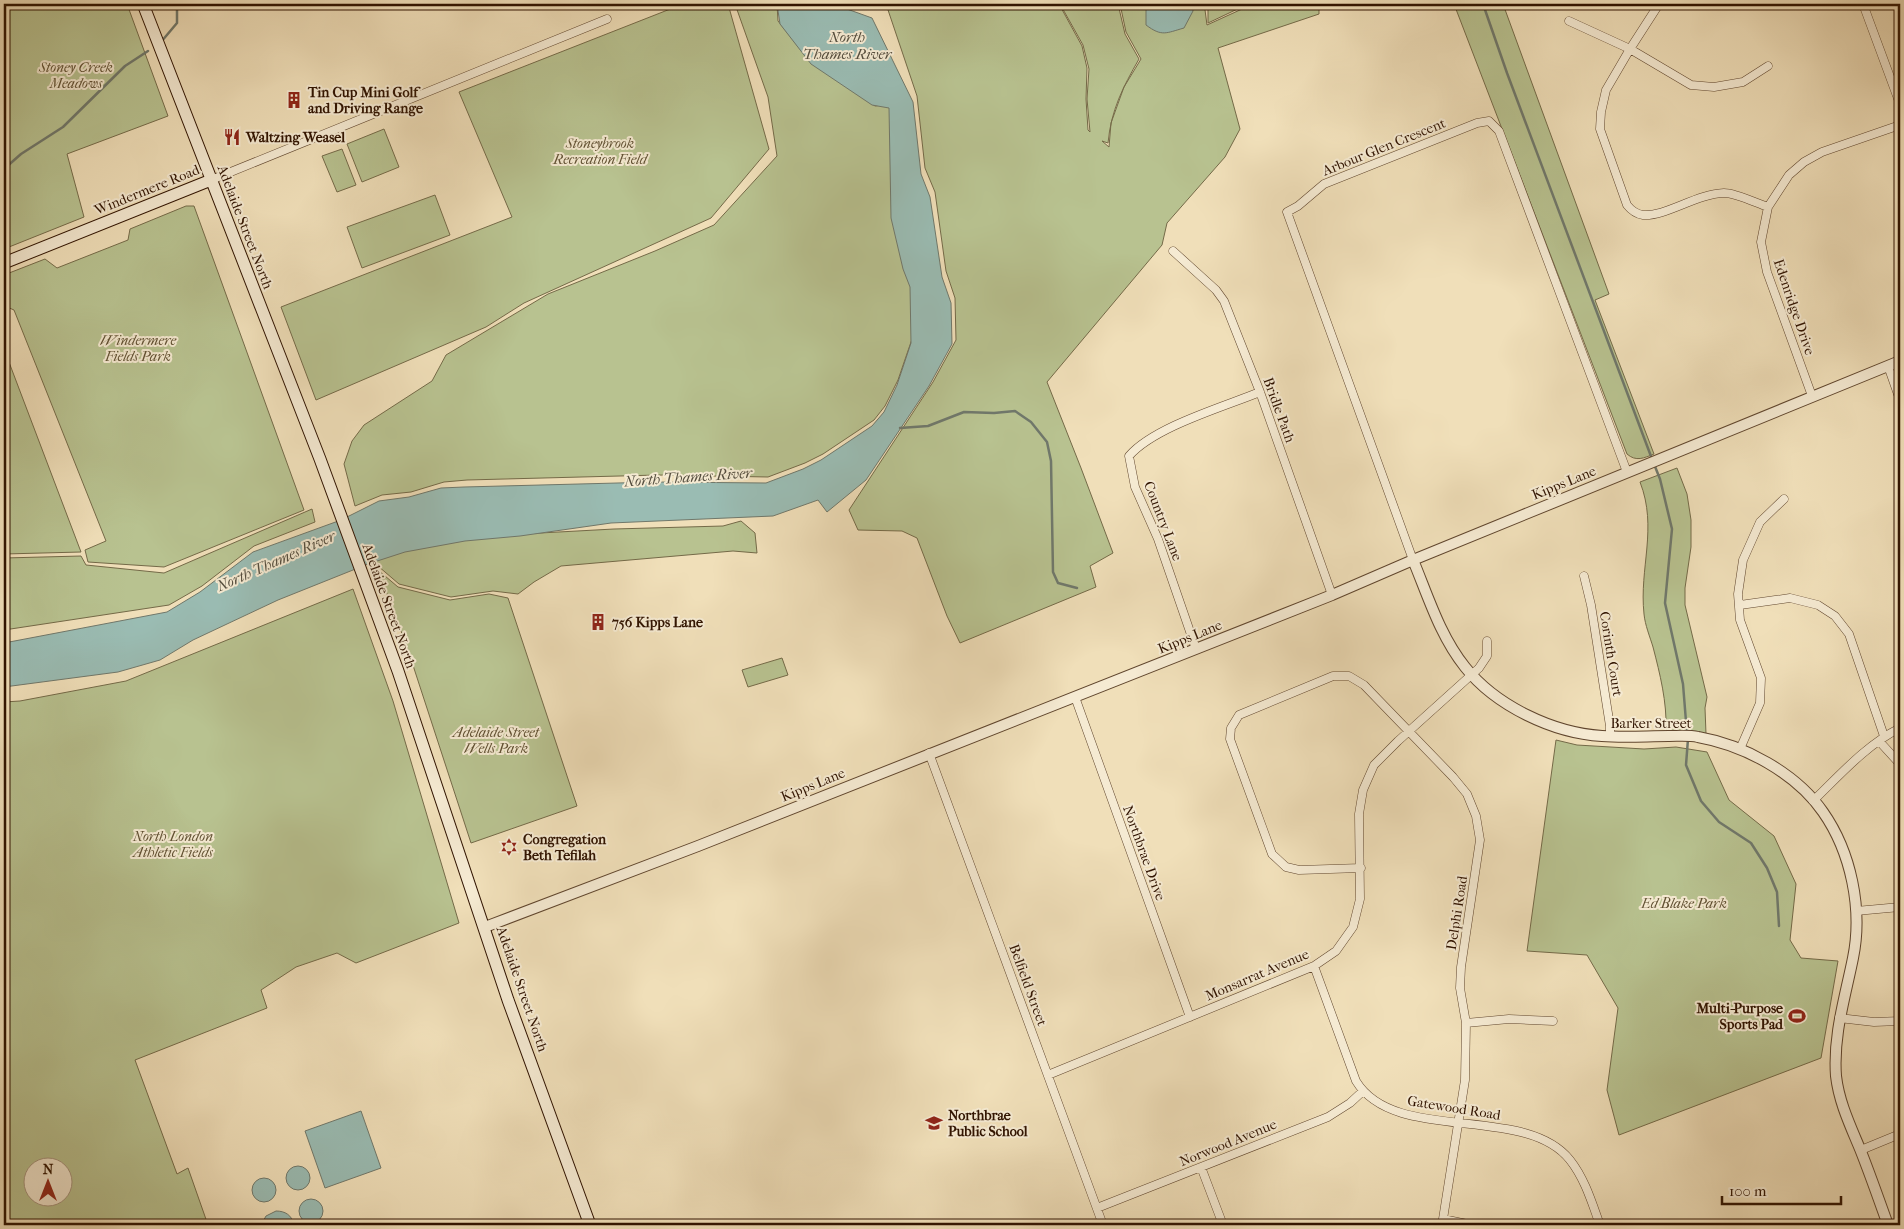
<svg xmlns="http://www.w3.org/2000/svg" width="1904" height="1229" font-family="'IM FELL French Canon',serif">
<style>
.green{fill:#b8c290;stroke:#746a48;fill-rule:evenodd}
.water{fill:#9abcb3;stroke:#70786b}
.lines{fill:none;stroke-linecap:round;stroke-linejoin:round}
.stream{stroke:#70786b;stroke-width:2.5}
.minor-casing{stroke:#60462e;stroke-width:9}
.tertiary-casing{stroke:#60462e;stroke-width:12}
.secondary-casing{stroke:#301300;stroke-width:13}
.minor{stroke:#f5ead2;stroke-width:8}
.tertiary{stroke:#f5ead2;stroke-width:10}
.secondary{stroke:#f5ead2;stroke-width:11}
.labels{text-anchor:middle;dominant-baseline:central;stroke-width:4;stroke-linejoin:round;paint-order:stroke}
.park-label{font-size:14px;font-style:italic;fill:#605032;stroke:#f5ead2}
.poi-label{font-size:14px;font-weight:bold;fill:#301300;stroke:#f5ead2;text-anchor:start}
.street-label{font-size:14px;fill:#301300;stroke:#f5ead2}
.water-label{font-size:15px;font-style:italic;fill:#554e3f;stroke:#f5ead2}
</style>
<rect width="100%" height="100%" fill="#f0dfb9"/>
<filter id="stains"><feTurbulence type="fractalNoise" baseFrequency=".004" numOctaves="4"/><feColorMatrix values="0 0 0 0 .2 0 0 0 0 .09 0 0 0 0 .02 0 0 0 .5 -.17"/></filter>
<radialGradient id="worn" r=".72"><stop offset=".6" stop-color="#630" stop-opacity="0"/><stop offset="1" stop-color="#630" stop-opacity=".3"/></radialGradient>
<path class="green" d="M4 4H127L168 116 67 154 84 217 4 249Z
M683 4H728L769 149 711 218 524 303 486 327 316 400 281 307 512 217 459 92Z
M735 4H777L778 21 810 61 875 106 890 104 911 283 912 339 898 380 885 406 874 420 823 454 805 463 768 477 658 475 467 480 444 482 411 492 382 495 355 506 344 464 352 441 364 425 432 381 446 355 548 294 655 251 714 225 777 156 768 97Z
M886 4H1059L1082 46 1087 68 1086 99 1088 130 1090 132 1087 99 1089 69 1083 45 1060 4H1118L1125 34 1139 59C1123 87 1111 110 1108 143L1102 141 1109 147 1111 123 1124 87 1141 59 1126 32 1120 4H1206L1205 10 1207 25 1253 4H1319V14L1218 48 1240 129 1225 157 1167 223 1162 245 1047 382 1081 468 1113 553 1090 566 1096 587 960 643 947 616 917 538 902 531 858 530 849 510 933 382 956 340 955 298 946 271 935 192 925 168 917 96Z
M1208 4H1248L1208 23Z
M1454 4H1503L1609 294 1595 300 1654 454C1644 458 1636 462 1627 454Z
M384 129 399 167 362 182 347 144Z
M342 149 356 185 337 192 322 156Z
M435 195 450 235 362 268 347 227Z
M186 206H194L304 510 164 567 88 562 85 550 106 541 14 310 7 307 4 299V275L45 259 57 268 128 240 130 229Z
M4 349 81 552 4 554Z
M1677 468 1687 494 1691 520V547L1685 588V605L1707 697 1705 708 1706 734 1691 731 1666 730C1667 702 1660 674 1653 647 1650 637 1645 625 1644 614 1639 568 1658 528 1640 482Z
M312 509 315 522 254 546 202 586 169 605 4 630V558L81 556 86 565 164 573Z
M741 521 755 533 757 553 733 551 561 566 534 582 518 594 493 591 451 597 399 584 371 560 408 548 467 537 614 529 723 526Z
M378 570 398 587 450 600 489 594 508 598 577 806 471 843 407 647Z
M353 589 393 701 459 923 356 963 337 953 296 967 261 990 267 1008 135 1060 177 1174 188 1168 208 1225H4V702L20 701 126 681ZM32 1166H62V1196H32Z
M782 658 788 675 748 687 742 670Z
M1556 740 1577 745 1644 749 1676 747 1707 752 1729 800 1774 836 1796 884 1790 940 1801 958 1838 961 1821 1058 1619 1135 1607 1090 1618 1008 1587 955 1527 951Z"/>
<path class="water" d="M777 4H833L872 18 913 102 921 174 930 197 942 277 951 303 952 344 929 386 866 480 827 512 818 500 773 516 611 523 520 536 465 541 405 552 368 564 278 600 193 640 160 660 118 672 4 687V643L167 612 200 592 253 552 341 520 379 501 409 497 441 488 464 487 656 482 766 483 803 469 821 460 872 426 884 412 897 385 911 343 910 287 903 269 891 218 889 108 872 105 811 64 780 24Z
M1146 4H1193V11L1184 28C1166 33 1162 37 1146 25Z
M361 1111 381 1168 325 1188 305 1131Z
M286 1178a12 12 0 1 1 24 0a12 12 0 1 1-24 0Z
M252 1190a12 12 0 1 1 24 0a12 12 0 1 1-24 0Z
M299 1211a12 12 0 1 1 24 0a12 12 0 1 1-24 0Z
M276 1211C285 1211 292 1215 294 1225H261L266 1216Z"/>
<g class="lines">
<path class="stream" d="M1483 4 1507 73 1652 459
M161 42 177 23V4
M4 169 21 154 63 127 125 66 148 51
M900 428 928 426 964 412 994 413 1015 411 1031 422 1047 442 1051 461 1053 572 1058 583 1077 588
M1654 464 1660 479 1672 529 1665 603 1683 684 1687 734
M1688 739 1686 765 1701 801 1719 822 1751 843 1767 868 1777 892 1779 926"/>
<g class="minor-casing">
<path id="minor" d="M1659 4 1630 49 1606 90 1601 112 1600 129 1627 205C1631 210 1636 214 1643 215 1665 217 1696 194 1724 193 1736 193 1756 203 1768 207
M1863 4 1900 104
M1569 21 1630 49 1691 85 1714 87 1743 82 1768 66
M211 180 607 19
M1173 251 1216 290 1224 301 1260 392 1332 595
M1888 366 1900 400
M1812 396 1767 272 1761 242 1768 207 1789 175 1804 162 1822 152 1900 125
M1413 560 1287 212 1298 206 1324 184 1477 123 1489 121 1499 131 1627 472
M1584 576 1591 605 1610 726V736
M1740 605 1790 598 1818 605 1835 616 1849 634 1884 736
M1196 649 1158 539 1135 487 1129 456C1154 427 1223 407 1260 392
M1075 697 1190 1017
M1879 741 1900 764
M1740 749 1760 703 1761 678 1740 620 1738 594 1743 560 1760 522 1784 499
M929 753 1103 1225
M1813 801C1840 775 1866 745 1900 728
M1361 868 1299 870 1286 867 1272 854 1230 739 1231 728 1239 715 1333 676H1349L1364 685 1453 777 1467 794 1476 816 1480 840 1461 967 1460 988 1466 1023 1465 1080 1443 1219 1472 1225
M1856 911 1900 907
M1314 966 1356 1081C1395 1145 1525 1103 1570 1160 1585 1179 1592 1203 1600 1225
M1839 1018 1874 1022 1900 1021
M1466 1023 1509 1019 1553 1021
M1048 1075 1314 966 1336 951 1353 927 1360 899 1359 814 1363 790 1374 765 1398 741 1479 668 1487 656V641
M1861 1150 1900 1134
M1201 1167 1223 1225
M1097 1208 1328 1117 1350 1103 1363 1091"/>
</g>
<g class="tertiary-casing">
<path id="tertiary" d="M1413 560C1428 596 1440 636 1465 667 1496 706 1553 733 1602 736 1625 738 1647 736 1669 736 1679 736 1689 735 1698 737 1744 745 1796 773 1823 812 1851 852 1863 909 1853 958 1845 998 1833 1035 1836 1076 1839 1102 1850 1125 1860 1149 1870 1174 1879 1200 1888 1225
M485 927 698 846 1332 595 1413 560 1900 361"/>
</g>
<g class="secondary-casing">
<path id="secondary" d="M143 4 320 459 398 671 508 1000 590 1225
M4 263 211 180"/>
</g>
<use href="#minor" class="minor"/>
<use href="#tertiary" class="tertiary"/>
<use href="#secondary" class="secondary"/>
</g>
<defs>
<g id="building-bare" transform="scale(1.35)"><path d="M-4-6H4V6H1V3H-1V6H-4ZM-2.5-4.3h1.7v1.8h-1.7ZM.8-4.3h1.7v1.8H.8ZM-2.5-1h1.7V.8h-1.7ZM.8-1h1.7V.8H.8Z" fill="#8f2418" stroke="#f5ead2" stroke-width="2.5" paint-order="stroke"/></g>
<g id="restaurant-bare" transform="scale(1.35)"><path d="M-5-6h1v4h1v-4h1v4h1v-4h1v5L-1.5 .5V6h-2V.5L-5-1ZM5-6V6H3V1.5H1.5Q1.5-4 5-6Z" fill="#8f2418" stroke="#f5ead2" stroke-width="2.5" paint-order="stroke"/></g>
<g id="synagogue-bare" transform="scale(1.35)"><path d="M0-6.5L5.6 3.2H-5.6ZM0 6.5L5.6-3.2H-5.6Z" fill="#8f2418" stroke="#f5ead2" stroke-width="2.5" paint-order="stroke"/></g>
<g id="stadium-bare" transform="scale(1.35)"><path d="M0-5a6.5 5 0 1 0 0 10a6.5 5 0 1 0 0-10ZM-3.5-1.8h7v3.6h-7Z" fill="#8f2418" stroke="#f5ead2" stroke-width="2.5" paint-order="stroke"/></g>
<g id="school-bare" transform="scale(1.35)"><path d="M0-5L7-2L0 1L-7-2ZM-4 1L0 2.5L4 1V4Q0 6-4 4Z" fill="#8f2418" stroke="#f5ead2" stroke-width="2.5" paint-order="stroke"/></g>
</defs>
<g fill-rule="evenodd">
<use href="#building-bare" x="294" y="100"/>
<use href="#restaurant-bare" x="232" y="137"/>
<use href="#building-bare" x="598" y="622"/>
<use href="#synagogue-bare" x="509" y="847"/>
<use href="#stadium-bare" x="1797" y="1016"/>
<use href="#school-bare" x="934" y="1123"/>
</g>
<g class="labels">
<g class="park-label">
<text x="76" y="67">Stoney Creek<tspan x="76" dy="16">Meadows</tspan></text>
<text x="600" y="143">Stoneybrook<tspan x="600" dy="16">Recreation Field</tspan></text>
<text x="138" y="340">Windermere<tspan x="138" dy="16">Fields Park</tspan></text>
<text x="496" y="732">Adelaide Street<tspan x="496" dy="16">Wells Park</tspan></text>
<text x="173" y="836">North London<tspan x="173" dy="16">Athletic Fields</tspan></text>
<text x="1684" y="903">Ed Blake Park</text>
</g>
<g class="poi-label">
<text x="308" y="92">Tin Cup Mini Golf<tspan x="308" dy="16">and Driving Range</tspan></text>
<text x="246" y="137">Waltzing Weasel</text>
<text x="612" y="622">756 Kipps Lane</text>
<text x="523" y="839">Congregation<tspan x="523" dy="16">Beth Tefilah</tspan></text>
<text x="1783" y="1008" text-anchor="end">Multi-Purpose<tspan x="1783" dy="16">Sports Pad</tspan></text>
<text x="948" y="1115">Northbrae<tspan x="948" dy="16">Public School</tspan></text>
</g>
<g class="street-label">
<text transform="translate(1384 147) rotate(-22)">Arbour Glen Crescent</text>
<text transform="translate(147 190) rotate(-22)">Windermere Road</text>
<text transform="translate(245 227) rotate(69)">Adelaide Street North</text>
<text transform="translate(1794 307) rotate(71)">Edenridge Drive</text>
<text transform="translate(1279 410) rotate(70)">Bridle Path</text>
<text transform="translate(1564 483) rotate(-22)">Kipps Lane</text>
<text transform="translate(1163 521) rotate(69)">Country Lane</text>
<text transform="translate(389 606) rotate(70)">Adelaide Street North</text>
<text transform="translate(1190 637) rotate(-22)">Kipps Lane</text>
<text transform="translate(1611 654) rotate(81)">Corinth Court</text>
<text x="1651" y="723">Barker Street</text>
<text transform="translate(813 785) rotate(-22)">Kipps Lane</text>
<text transform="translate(1144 853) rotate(70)">Northbrae Drive</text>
<text transform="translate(1457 913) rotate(-81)">Delphi Road</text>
<text transform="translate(1257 975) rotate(-23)">Monsarrat Avenue</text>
<text transform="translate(1028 985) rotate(70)">Belfield Street</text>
<text transform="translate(522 989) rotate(71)">Adelaide Street North</text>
<text transform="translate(1454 1108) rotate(9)">Gatewood Road</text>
<text transform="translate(1228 1143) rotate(-22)">Norwood Avenue</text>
</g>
<g class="water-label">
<text x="847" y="37">North<tspan x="847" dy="17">Thames River</tspan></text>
<text transform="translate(688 477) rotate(-4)">North Thames River</text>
<text transform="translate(276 561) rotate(-24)">North Thames River</text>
</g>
</g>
<rect width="1904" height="1229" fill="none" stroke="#f0dfb9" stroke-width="20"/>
<rect x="5" y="5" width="1894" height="1219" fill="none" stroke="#301300" stroke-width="2.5"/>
<rect x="10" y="10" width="1884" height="1209" fill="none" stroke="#301300"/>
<g transform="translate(48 1182)"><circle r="24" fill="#f5ead2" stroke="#a6947e"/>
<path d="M0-4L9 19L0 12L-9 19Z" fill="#8f2418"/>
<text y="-8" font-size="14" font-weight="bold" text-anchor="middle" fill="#301300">N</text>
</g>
<path d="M1722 1196v8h119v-8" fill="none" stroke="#301300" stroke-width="2.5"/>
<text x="1729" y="1196" font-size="15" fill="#301300" stroke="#f5ead2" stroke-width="4" paint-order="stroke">100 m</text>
<rect width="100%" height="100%" filter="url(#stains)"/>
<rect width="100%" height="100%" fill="url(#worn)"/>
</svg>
